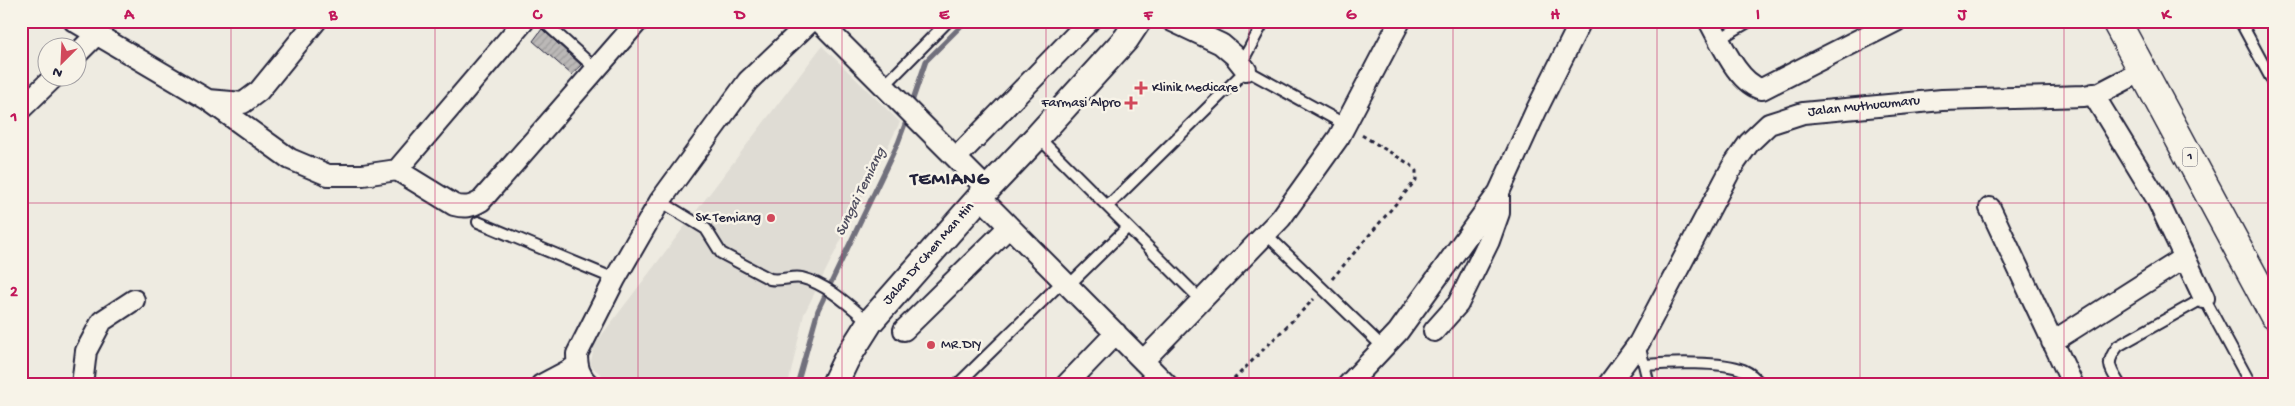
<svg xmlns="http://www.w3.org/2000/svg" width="2295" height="406" font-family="'Gochi Hand',sans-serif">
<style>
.built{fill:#dfdcd4}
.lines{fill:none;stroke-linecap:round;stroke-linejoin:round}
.stream{stroke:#716f7b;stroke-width:5}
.building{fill:url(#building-hatch);stroke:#22223b}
.service-casing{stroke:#22223b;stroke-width:14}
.minor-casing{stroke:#22223b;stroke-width:24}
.tertiary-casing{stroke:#22223b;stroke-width:29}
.trunk-casing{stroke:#22223b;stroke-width:31}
.path{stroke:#22223b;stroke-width:3;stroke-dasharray:4 4;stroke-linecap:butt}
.service{stroke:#f7f3e8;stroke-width:10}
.minor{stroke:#f7f3e8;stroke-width:20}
.tertiary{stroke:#f7f3e8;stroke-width:25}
.trunk{stroke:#f7f3e8;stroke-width:28}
.grid{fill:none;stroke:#c2185b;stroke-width:1;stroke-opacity:0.55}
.poi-dot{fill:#d1495b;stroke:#f7f3e8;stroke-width:2}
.labels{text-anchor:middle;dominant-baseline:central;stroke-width:5;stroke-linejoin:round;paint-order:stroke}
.shield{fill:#f7f3e8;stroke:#62616f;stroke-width:1}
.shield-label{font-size:12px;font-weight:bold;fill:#22223b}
.poi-label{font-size:14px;fill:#22223b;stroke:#f7f3e8;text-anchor:start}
.street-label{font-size:14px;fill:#22223b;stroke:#f7f3e8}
.water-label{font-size:15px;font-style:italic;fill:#504f60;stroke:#f7f3e8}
.district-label{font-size:19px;font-weight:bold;letter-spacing:1px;fill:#22223b;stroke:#f7f3e8}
.neatline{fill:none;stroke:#c2185b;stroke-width:2}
.grid-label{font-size:16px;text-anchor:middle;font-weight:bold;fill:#c2185b}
</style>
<defs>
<pattern id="building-hatch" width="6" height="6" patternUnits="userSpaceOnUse" patternTransform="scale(1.25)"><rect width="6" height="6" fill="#bbb8b7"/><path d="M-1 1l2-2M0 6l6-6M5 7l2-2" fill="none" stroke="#a09e9e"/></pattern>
</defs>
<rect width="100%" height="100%" fill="#eeebe1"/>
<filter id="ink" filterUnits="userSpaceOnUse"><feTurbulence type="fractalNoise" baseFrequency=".02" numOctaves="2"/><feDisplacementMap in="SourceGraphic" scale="10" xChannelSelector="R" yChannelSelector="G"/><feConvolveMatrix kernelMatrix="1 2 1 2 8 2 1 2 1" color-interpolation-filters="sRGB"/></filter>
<g filter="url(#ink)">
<path class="built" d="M822 46 900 122 804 314 788 385H617L606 379 590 365 595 344Z"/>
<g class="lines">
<path class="stream" d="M911 105 926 61 966 21
M797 385 818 310 898 143 908 116"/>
</g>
<path class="building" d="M542 29 581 65 572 75 533 41Z"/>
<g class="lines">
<g class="service-casing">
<path id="service" d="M543 21 596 69
M2240 21 2274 84
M96 35 108 21
M1719 39 1750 21
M1241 64 1264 21
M884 86 948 21
M1038 137 1202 301
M660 201 706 229 721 253 770 279C781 281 792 276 802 278 827 284 850 306 869 322
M1108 206 1246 70 1346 125
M478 222 615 279
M1266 234 1384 348
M1068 286 1128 227
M1639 344 1649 385
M1645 365C1667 363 1723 361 1743 370 1750 373 1756 378 1761 385
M957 385 1063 281
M2120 385C2109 367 2105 363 2118 346L2204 298 2251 385"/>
</g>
<g class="minor-casing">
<path id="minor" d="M74 21 208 100 290 159 328 175H363L397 170 524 21
M819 21 987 189
M1172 21 1221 44 1234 55 1246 70
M1709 21C1721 42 1738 84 1762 89L1896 21
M78 53 96 35
M2093 94 2157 199 2204 298
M208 100 243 103 259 91 316 21
M21 109 53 78
M956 158 1089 21
M397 170 454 205C465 208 471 207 481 201L638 21
M980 197 1167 385
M1990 208 2073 385
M904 330 1009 227
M1434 331 1458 304 1489 241 1499 213V192
M2052 342 2184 258
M1143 361 1281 218 1339 137 1400 21
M82 385 86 351 102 321 134 300
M541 385 577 366
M589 385C579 376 577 366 577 354L615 279 660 201 748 81 811 21
M1066 385 1116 333
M1348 385 1398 332 1499 192 1536 111 1581 21
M1608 385 1639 343 1732 167 1749 143 1769 124 1803 113 1942 100 2084 96 2100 93 2144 70"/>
</g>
<g class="tertiary-casing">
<path id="tertiary" d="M834 385 846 360 870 322 980 197 1038 136 1126 39 1138 21"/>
</g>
<g class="trunk-casing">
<path id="trunk" d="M2116 21 2274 315"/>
</g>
<path class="path" d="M1332 279 1416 180V171L1411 165 1360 134
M1228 385 1314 299"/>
<use href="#service" class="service"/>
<use href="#minor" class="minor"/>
<use href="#tertiary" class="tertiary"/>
<use href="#trunk" class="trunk"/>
</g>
</g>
<path class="grid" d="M231 21V385M435 21V385M638 21V385M842 21V385M1046 21V385M1249 21V385M1453 21V385M1657 21V385M1860 21V385M2064 21V385M21 203H2274"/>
<g class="poi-dot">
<path d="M1138.5 80.5h5v5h5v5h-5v5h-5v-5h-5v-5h5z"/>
<path d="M1128.5 95.5h5v5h5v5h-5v5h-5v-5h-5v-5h5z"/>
<circle cx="771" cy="218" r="5"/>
<circle cx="931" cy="345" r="5"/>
</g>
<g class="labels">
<rect class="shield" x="2182.5" y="147.5" width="15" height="19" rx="4"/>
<g class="shield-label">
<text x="2190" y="157">1</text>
</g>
<g class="poi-label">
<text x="1152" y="88">Klinik Medicare</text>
<text x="1121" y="103" text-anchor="end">Farmasi Alpro</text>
<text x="761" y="218" text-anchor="end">SK Temiang</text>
<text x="941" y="345">MR.DIY</text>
</g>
<g class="street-label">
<text transform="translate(1864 107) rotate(-6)">Jalan Muthucumaru</text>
<text transform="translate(929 254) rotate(-49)">Jalan Dr Chen Man Hin</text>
</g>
<g class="water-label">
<text transform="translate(861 192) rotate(-64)">Sungai Temiang</text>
</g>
<g class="district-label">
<text x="950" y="180">TEMIANG</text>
</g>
</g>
<rect width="2295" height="406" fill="none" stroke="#f7f3e8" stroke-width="55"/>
<g transform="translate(62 62) rotate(204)"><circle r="24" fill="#f7f3e8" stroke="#a29fa3"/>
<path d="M0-4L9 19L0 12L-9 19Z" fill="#d1495b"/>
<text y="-8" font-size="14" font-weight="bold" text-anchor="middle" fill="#22223b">N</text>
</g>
<rect x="28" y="28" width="2240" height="350" class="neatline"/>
<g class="grid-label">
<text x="129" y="19">A</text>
<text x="333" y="19">B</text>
<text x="537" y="19">C</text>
<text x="740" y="19">D</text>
<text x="944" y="19">E</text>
<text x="1148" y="19">F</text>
<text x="1351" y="19">G</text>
<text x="1555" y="19">H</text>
<text x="1758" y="19">I</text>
<text x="1962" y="19">J</text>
<text x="2166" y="19">K</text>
<text x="14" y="121">1</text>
<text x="14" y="296">2</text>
</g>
</svg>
